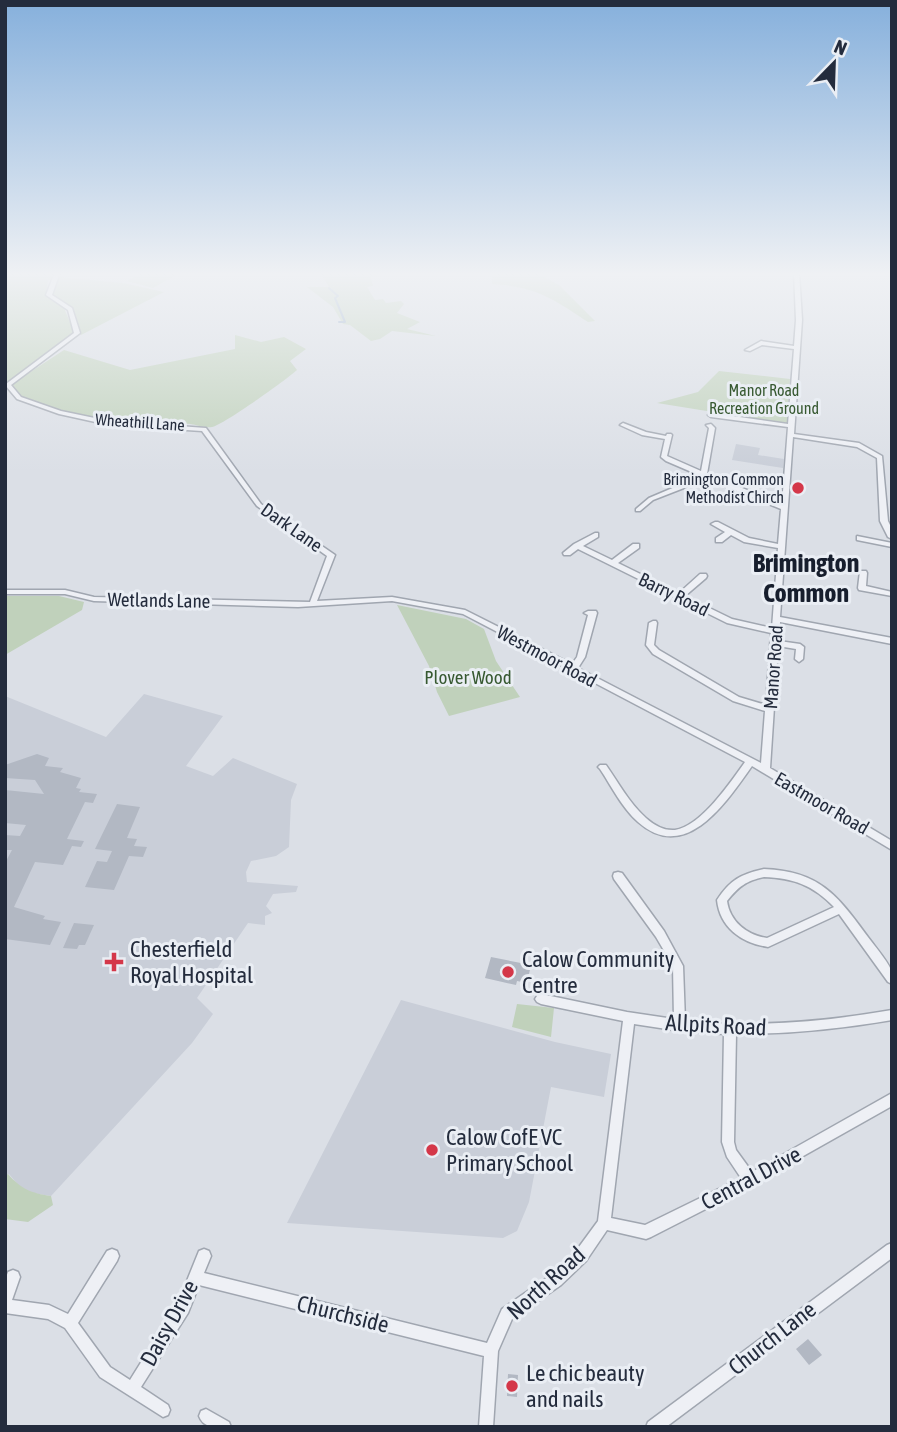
<svg xmlns="http://www.w3.org/2000/svg" width="897" height="1432" font-family="'Asap Condensed',sans-serif">
<style>
.built{fill:#c9ced8}
.green{fill:#c0d1bb}
.lines{fill:none;stroke-linecap:round;stroke-linejoin:round}
.stream{stroke:#93abc9;stroke-width:2}
.building{fill:#b2b8c3}
.minor-casing{stroke:#a0a6b0;stroke-width:3}
.minor{fill:#eef0f5;fill-rule:evenodd}
.poi-dot{fill:#d43749;stroke:#eaeef4;stroke-width:2.5}
.labels{text-anchor:middle;dominant-baseline:central;stroke-width:6;stroke-linejoin:round;paint-order:stroke}
.far-park-label{font-size:16px;fill:#375931;stroke:#eaeef4}
.far-street-label{font-size:16px;fill:#242c3d;stroke:#eaeef4}
.far-poi-label{font-size:16px;fill:#242c3d;stroke:#eaeef4;text-anchor:end}
.street-label{font-size:19px;fill:#242c3d;stroke:#eaeef4}
.park-label{font-size:19px;fill:#375931;stroke:#eaeef4}
.near-poi-label{font-size:23px;fill:#242c3d;stroke:#eaeef4;text-anchor:start}
.near-street-label{font-size:23px;fill:#242c3d;stroke:#eaeef4}
.district-label{font-size:26px;font-weight:bold;fill:#171e2d;stroke:#eaeef4}
</style>
<rect width="100%" height="100%" fill="#dbdfe6"/>
<path class="built" d="M736 444 760 448 758 455 784 459 783 468 732 460Z
M144 694 223 716 186 766 213 776 233 758 297 784 291 800 289 847 276 856 251 861 246 872 247 882 298 886 296 892 273 894 266 906 272 913 265 916V925L248 923 197 998 213 1014 192 1043 51 1196 32 1193 19 1186 9 1174 5 1176V696L106 737Z
M401 1000 555 1042 611 1054 604 1097 551 1087 529 1202 517 1231 503 1238 287 1223Z"/>
<path class="green" d="M5 272H58L53 280H48L46 295 64 308 74 332 65 342 5 387Z
M144 272H181L153 288 127 281Z
M320 272H373L378 277H371L373 286 367 287 375 300 383 299 386 303 401 301 404 304 397 313 420 322 407 329 436 336 392 331 380 339 371 341 350 325 343 324 333 307 307 287H329Z
M535 272 559 285 595 321 588 322C554 299 535 286 492 284V272Z
M58 277 123 283 164 292 81 335 73 309 51 294Z
M235 335 261 342 284 337 306 349 290 361 297 370C286 380 223 425 212 427 205 428 197 425 190 424 158 421 24 421 12 384L64 350 130 370 235 349Z
M719 371 790 379 787 424 657 403 698 392Z
M5 596H59L84 602 82 610 5 655Z
M397 605 466 619 484 629 496 661 520 697 449 716 437 692 429 666Z
M517 1004 554 1008 551 1037 512 1027Z
M8 1174C21 1189 31 1193 51 1196L53 1205 28 1222 5 1219V1176Z"/>
<g class="lines">
<path class="stream" d="M329 288 338 296 335 298 345 322H339"/>
</g>
<path class="building" d="M37 754 49 758 45 766 63 768 60 772 81 778 76 788 81 789 79 792 97 794 93 803 85 802 67 839 84 841 81 847 72 846 63 865 35 862 14 907 45 916 43 919 61 922 50 945 5 939V863L12 850H5V835L20 836 26 825 5 823V790L44 794 35 780 5 778V765Z
M117 804 140 807 127 838 137 839 134 846 147 847 143 857 129 856 114 890 85 887 97 861 107 862 112 851 95 849Z
M74 923 94 925 85 945H79L77 949 63 948Z
M491 957 531 965 527 983 517 981 516 985 485 978Z
M808 1339 822 1355 809 1365 796 1349Z
M508 1374 518 1375 517 1397 507 1396Z"/>
<g class="lines">
<g class="minor-casing">
<path id="minor" d="M55 272H60L52 295 72 308 80 333 11 385 21 397 61 411 109 421 206 428 261 504 335 555 317 601 392 597 465 610 572 664 577 657 588 615 584 613 588 611H596L597 613 585 657 578 668 761 763 765 711 733 701 653 654 646 645 649 623 653 621H656L657 623 654 645 659 650 739 697 766 705 771 633 727 623 578 549 570 555H564L563 553 574 544 595 533H598V537L583 546 612 560 633 544H639V548L618 563 679 593 700 574H706L707 576 706 578 685 596 732 619 772 628 778 548 744 542 731 535 722 542H716V538L725 532 711 524 715 522H718L749 538 778 544 781 509 707 479 653 500 640 511H636V509L649 498 701 476 666 461 661 457 665 439 642 435 620 425 623 423 646 432 666 436 667 434H671L672 435 667 456 701 471 709 428 706 425 711 424 715 428 707 474 782 504 788 427 711 417 708 415 711 413 788 424 794 349 762 345 750 351 745 350 761 341 794 346 796 320 794 272H799L802 320 794 434 859 443 882 456 888 521 892 529V539L888 537 880 521 877 458 857 447 793 437 780 617 892 638V644L780 622 779 641 800 644 804 647 803 659 799 662 795 659 796 649 778 646 770 768 892 841V850L752 766C727 801 686 865 638 822 622 808 612 787 600 769L598 767 600 765H606C618 782 629 803 646 818 654 825 664 831 675 830 701 826 730 783 745 762L574 672H569L568 669 463 614 392 601 298 607 94 601 65 594H5V590H65L94 597 310 602 327 556 257 506 202 431 109 425 59 414 17 399 6 386V384L74 333 68 310 46 295Z
M857 536 892 543V547L857 540Z
M860 571H866L867 573 866 586 892 592V596L859 590 858 588Z
M764 869C822 871 839 898 871 941 877 949 890 964 892 973 892 976 892 980 892 984L888 982 839 914 768 947C742 943 720 928 717 900 730 880 741 874 764 869ZM764 877C793 878 813 885 834 907L767 938C747 935 730 922 727 901 739 886 746 881 764 877Z
M618 872 622 873 664 931 683 966 685 1021C755 1028 823 1022 892 1010V1020C840 1029 788 1034 736 1034L734 1142 736 1150 752 1172 892 1093V1106L743 1190 651 1237 646 1239 607 1230 586 1261 561 1285 512 1319 498 1351 493 1427H479L484 1356 199 1285 188 1313 141 1387 168 1405 170 1410 168 1415 163 1417 100 1377 65 1328 48 1319 5 1313V1280L8 1272 13 1270 18 1272 20 1277 12 1300 49 1305 68 1314 107 1251 112 1249 117 1251 119 1256 117 1261 78 1323 110 1367 130 1380 178 1303 199 1251 204 1249 209 1251 211 1256 204 1273 487 1343 502 1309 551 1275 576 1251 598 1221 623 1021 541 1004 537 1002 535 999 537 996 541 994 627 1012 674 1019 673 966 656 937 614 879 613 876 614 873ZM634 1024 680 1031 724 1034 722 1142 727 1157 741 1178 645 1225 611 1218Z
M892 1243V1258L666 1427H646L648 1422 887 1245Z
M206 1409 229 1422 231 1427C219 1427 204 1430 199 1416L201 1411Z"/>
</g>
<use href="#minor" class="minor"/>
</g>
<linearGradient id="sky" x2="0" y2="1"><stop stop-color="#86b0dc"/><stop offset="0.58" stop-color="#eff1f4"/><stop offset="1" stop-color="#eff1f4" stop-opacity="0"/></linearGradient>
<rect width="897" height="473" fill="url(#sky)"/>
<g class="poi-dot">
<circle cx="798" cy="488" r="7"/>
<path d="M110.5 951.5h7v7h7v7h-7v7h-7v-7h-7v-7h7z"/>
<circle cx="508" cy="972" r="7"/>
<circle cx="432" cy="1150" r="7"/>
<circle cx="512" cy="1386" r="7"/>
</g>
<g class="labels">
<g class="far-park-label">
<text x="764" y="390">Manor Road<tspan x="764" dy="18">Recreation Ground</tspan></text>
</g>
<g class="far-street-label">
<text transform="translate(140 422) rotate(4)">Wheathill Lane</text>
</g>
<g class="far-poi-label">
<text x="784" y="479">Brimington Common<tspan x="784" dy="18">Methodist Chirch</tspan></text>
</g>
<g class="street-label">
<text transform="translate(292 527) rotate(35)">Dark Lane</text>
<text transform="translate(674 594) rotate(26)">Barry Road</text>
<text transform="translate(159 600) rotate(1)">Wetlands Lane</text>
<text transform="translate(547 656) rotate(28)">Westmoor Road</text>
<text transform="translate(773 667) rotate(-86)">Manor Road</text>
<text transform="translate(822 803) rotate(30)">Eastmoor Road</text>
</g>
<g class="park-label">
<text x="468" y="677">Plover Wood</text>
</g>
<g class="near-poi-label">
<text x="130" y="949">Chesterfield<tspan x="130" dy="26">Royal Hospital</tspan></text>
<text x="522" y="959">Calow Community<tspan x="522" dy="26">Centre</tspan></text>
<text x="446" y="1137">Calow CofE VC<tspan x="446" dy="26">Primary School</tspan></text>
<text x="526" y="1373">Le chic beauty<tspan x="526" dy="26">and nails</tspan></text>
</g>
<g class="near-street-label">
<text transform="translate(716 1025) rotate(3)">Allpits Road</text>
<text transform="translate(751 1178) rotate(-28)">Central Drive</text>
<text transform="translate(546 1283) rotate(-42)">North Road</text>
<text transform="translate(343 1314) rotate(14)">Churchside</text>
<text transform="translate(169 1323) rotate(-61)">Daisy Drive</text>
<text transform="translate(772 1338) rotate(-38)">Church Lane</text>
</g>
<g class="district-label">
<text x="806" y="563">Brimington<tspan x="806" dy="30">Common</tspan></text>
</g>
</g>
<rect width="897" height="1432" fill="none" stroke="#242c3d" stroke-width="14"/>
<g transform="translate(834 63) rotate(23)" stroke="#eaeef4" stroke-width="5" paint-order="stroke">
<path d="M0-5L12 26L0 18L-12 26Z" fill="#242c3d"/>
<text y="-10" font-size="19" font-weight="bold" text-anchor="middle" fill="#242c3d">N</text>
</g>
</svg>
